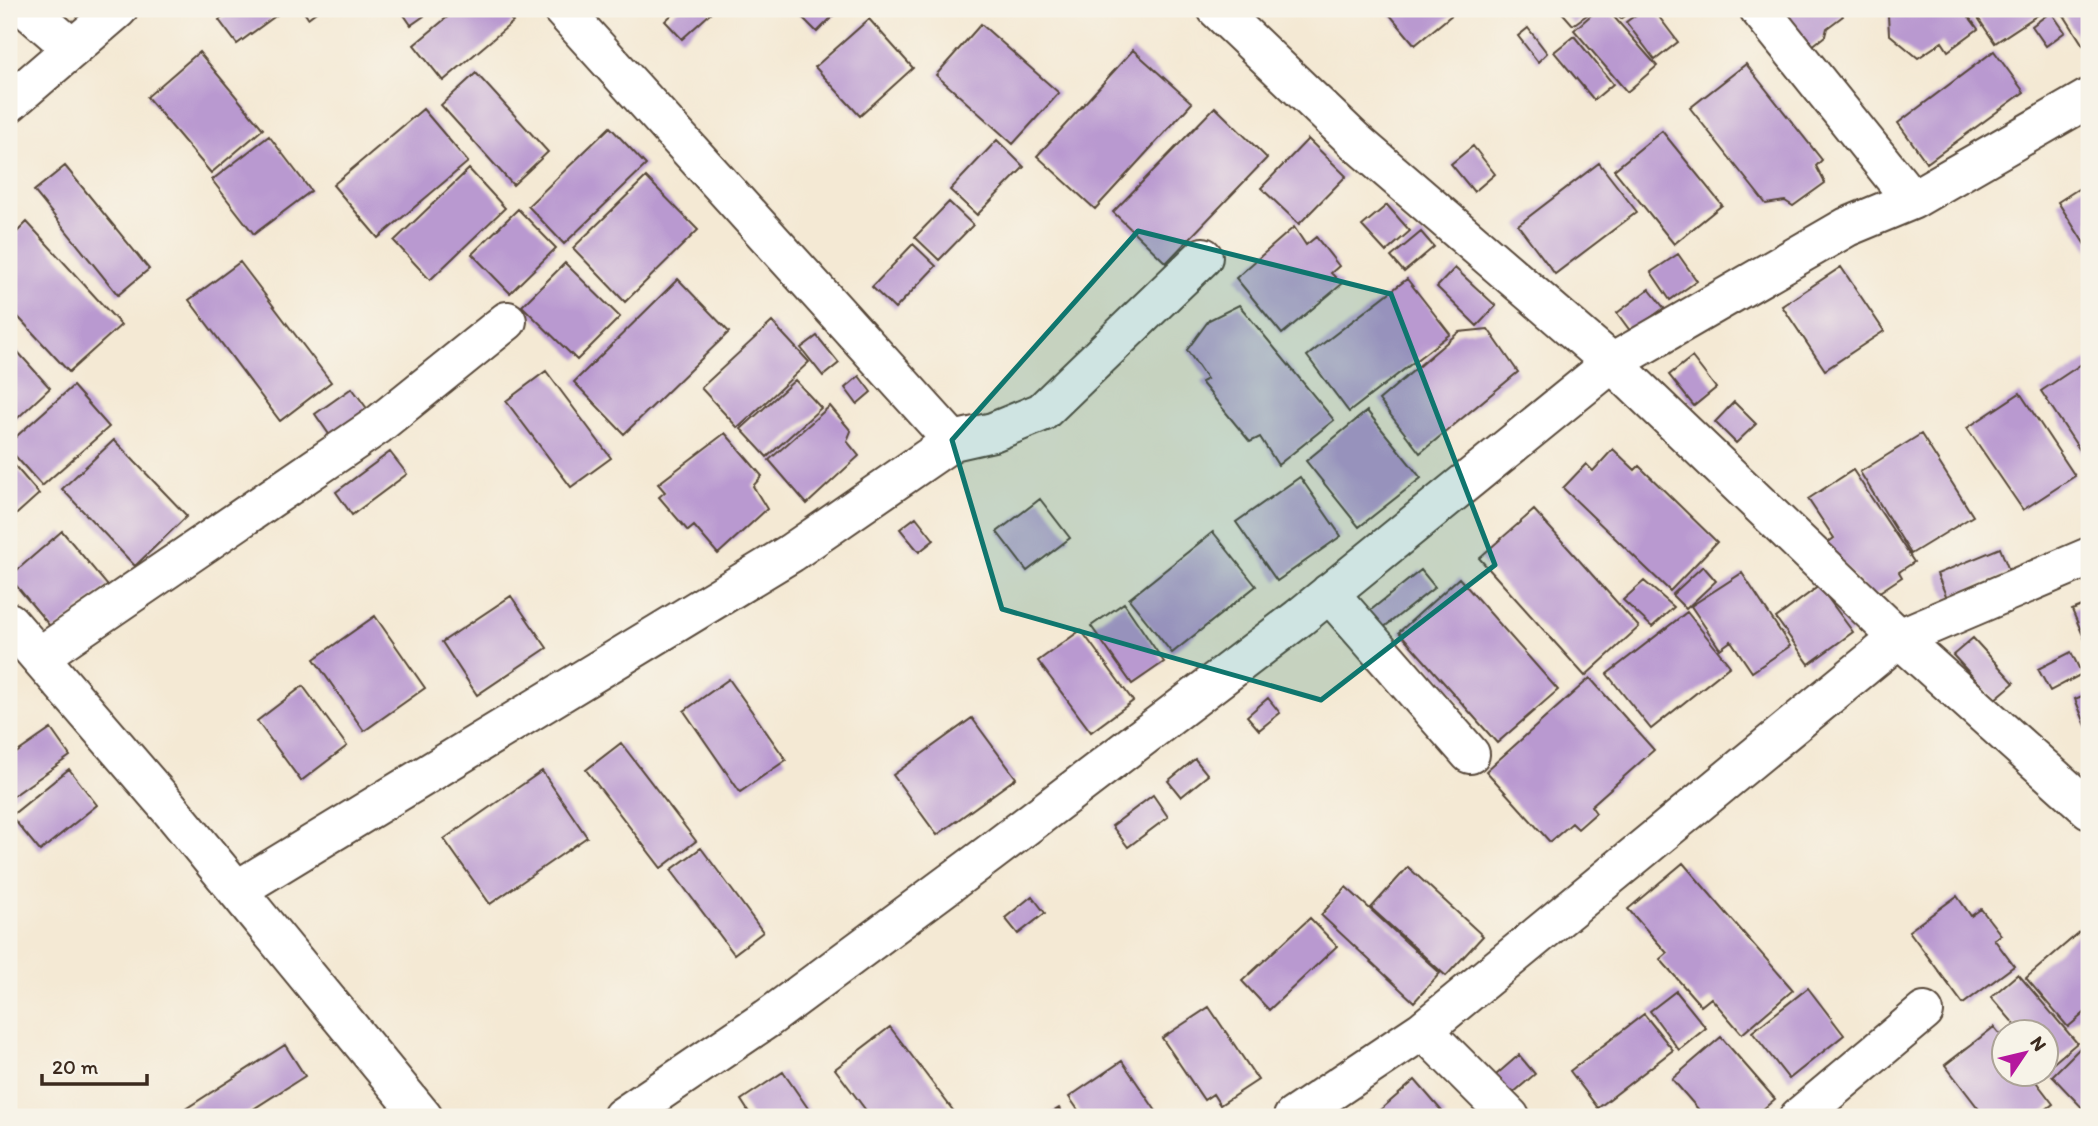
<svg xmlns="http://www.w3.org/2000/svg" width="2098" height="1126" font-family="Itim,sans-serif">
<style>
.building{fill:#b999d0}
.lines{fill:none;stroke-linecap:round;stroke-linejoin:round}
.minor-casing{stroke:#574739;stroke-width:42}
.minor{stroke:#fff;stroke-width:38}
.marked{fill:#0f766e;fill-opacity:0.2;stroke:#0f766e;stroke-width:5;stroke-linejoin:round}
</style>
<rect width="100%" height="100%" fill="#f7f3e8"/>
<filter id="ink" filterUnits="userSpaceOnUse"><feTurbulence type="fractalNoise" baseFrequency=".0143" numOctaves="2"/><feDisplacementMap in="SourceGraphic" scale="14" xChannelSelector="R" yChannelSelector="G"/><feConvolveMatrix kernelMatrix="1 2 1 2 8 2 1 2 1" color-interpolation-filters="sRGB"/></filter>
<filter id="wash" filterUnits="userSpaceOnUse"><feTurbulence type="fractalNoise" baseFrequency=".00686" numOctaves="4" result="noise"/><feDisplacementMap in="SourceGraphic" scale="28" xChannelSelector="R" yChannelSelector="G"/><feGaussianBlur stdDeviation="1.57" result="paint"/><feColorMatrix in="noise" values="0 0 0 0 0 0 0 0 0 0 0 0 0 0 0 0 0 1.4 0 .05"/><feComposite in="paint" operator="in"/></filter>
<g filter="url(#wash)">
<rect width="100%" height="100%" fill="#f4e9d4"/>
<g id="blocks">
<path class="building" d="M234 9H285L237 44 219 20Z
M302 9H320L308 18Z
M400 9H419L424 16 411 25Z
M457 9H502L513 22 443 81 414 45Z
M678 9H707L711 13 682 39 665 21Z
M794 9H840L817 32Z
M1385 9H1459L1415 45Z
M1559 9H1595L1573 25Z
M1598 9H1607L1657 66 1627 92 1574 30Z
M1613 9H1636L1621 19Z
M1644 9H1653L1678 42 1655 60 1626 22Z
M1777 9H1839L1843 16 1827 28 1825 36 1807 50Z
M1896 9H1963L1978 29 1948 51 1942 42 1918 58 1889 34 1888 15Z
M1972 9H2047L1995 43Z
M2060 9H2089V41L2083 45Z
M2051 12 2065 32 2046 46 2032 26Z
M869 19 913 68 860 116 815 67Z
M981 24 1059 93 1013 144 936 75Z
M1528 28 1547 53 1538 62 1518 36Z
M1574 36 1613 84 1594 100 1554 52Z
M1133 50 1192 103 1095 209 1037 156Z
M1994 51 2024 92 1927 163 1898 123Z
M199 52 263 129 211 173 147 97Z
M1746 64 1822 160 1816 166 1825 183 1793 206 1785 201 1766 204 1690 108Z
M476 73 548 152 513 185 441 105Z
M1215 107 1267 158 1166 263 1113 212Z
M423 109 468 162 378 238 333 185Z
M610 127 646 165 564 244 528 206Z
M1662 131 1722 205 1674 244 1614 170Z
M269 136 311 191 254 234 212 180Z
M1308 139 1346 176 1299 224 1261 188Z
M997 140 1024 167 977 215 950 190Z
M1473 146 1495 174 1474 192 1451 164Z
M1599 163 1637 212 1555 274 1518 225Z
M65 166 149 269 118 295 34 191Z
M469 169 505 208 430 280 394 241Z
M646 177 698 230 625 302 573 248Z
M2089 182V251L2058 202Z
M949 202 973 225 939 260 915 237Z
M1387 205 1410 231 1386 252 1362 226Z
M518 209 556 248 510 293 472 254Z
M27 222 121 325 69 372 9 307V240Z
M1294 227 1306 245 1316 237 1339 266 1331 273 1342 284 1282 334 1236 278Z
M1421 232 1434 247 1404 272 1391 257Z
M913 244 936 266 895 309 872 287Z
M1678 254 1697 281 1670 300 1651 272Z
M240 262 331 382 280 421 189 300Z
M565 263 620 317 577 360 522 306Z
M1841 267 1884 331 1825 370 1782 306Z
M1455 268 1496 306 1477 326 1437 287Z
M678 279 729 332 624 434 574 382Z
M1407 279 1450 334 1349 412 1307 356Z
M1649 289 1664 308 1631 332 1617 313Z
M1239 305 1334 420 1278 465 1260 437 1250 442 1201 382 1207 379 1187 350 1209 320Z
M772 322 809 362 738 428 701 388Z
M1488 329 1518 372 1420 453 1379 400 1459 332Z
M817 336 839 363 823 376 801 348Z
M9 342 50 388 9 426Z
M1692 357 1716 388 1694 406 1669 375Z
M2089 359V464L2041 391Z
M546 371 611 458 571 487 506 401Z
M859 376 871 392 857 404 845 388Z
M795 380 821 408 767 457 741 429Z
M73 386 109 427 42 486 9 449V443Z
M352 388 371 414 333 440 315 414Z
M2020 393 2075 476 2023 510 1967 428Z
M1734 402 1756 424 1736 443 1715 422Z
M830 406 851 431 847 441 859 456 807 504 769 460Z
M1367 411 1421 478 1359 527 1306 461Z
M725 433 762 476 753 486 767 509 718 554 694 526 688 531 659 497 665 492 658 484Z
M1921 434 1973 516 1911 554 1860 472Z
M114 440 187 516 135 566 62 489Z
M1613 449 1635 470 1639 466 1717 542 1670 591 1563 488 1586 464 1593 471Z
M390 452 407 474 352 515 336 492Z
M9 459 39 494 9 521Z
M1853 470 1914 562 1899 572 1902 577 1872 597 1826 544 1834 538 1808 499Z
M1300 477 1341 536 1277 581 1236 522Z
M1040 499 1070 538 1027 571 997 532Z
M1534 510 1639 627 1585 676 1479 558Z
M916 517 934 540 919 552 900 529Z
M62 531 108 586 54 631 9 577Z
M1213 532 1256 586 1172 653 1129 599Z
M2000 548 2010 573 1947 598 1937 574Z
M1703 566 1716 581 1686 609 1672 595Z
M1421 570 1435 587 1374 635 1361 618Z
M1742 573 1790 646 1752 672 1731 641 1720 649 1691 606Z
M1459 578 1558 690 1497 743 1399 632Z
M1644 581 1674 607 1652 627 1623 600Z
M1819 586 1853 632 1809 664 1776 618Z
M511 596 547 648 477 695 442 642Z
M1124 603 1164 662 1132 684 1091 626Z
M2089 603V649L2072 610Z
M1687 612 1730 666 1651 729 1607 674Z
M375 616 425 688 364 731 314 659Z
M1081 630 1133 701 1091 732 1038 661Z
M1973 638 2014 683 1994 700 1953 655Z
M2071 652 2082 674 2050 691 2038 669Z
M1590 678 1654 750 1591 806 1596 813 1578 829 1572 823 1550 842 1486 771Z
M729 679 786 760 740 792 684 711Z
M303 686 347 746 301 781 257 721Z
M2089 693V733L2075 699Z
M1268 698 1280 713 1259 730 1247 716Z
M972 718 1016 778 937 835 893 775Z
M51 729 70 756 9 799V758Z
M621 743 696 841 661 868 586 770Z
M1195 759 1208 775 1181 797 1168 781Z
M69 769 97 805 40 851 11 816Z
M542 771 587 837 490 904 444 839Z
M1153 795 1168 817 1128 847 1112 826Z
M701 848 763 932 734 954 671 870Z
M1683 863 1793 990 1742 1034 1711 998 1701 1006 1660 959 1667 953 1628 909Z
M1408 867 1483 936 1446 976 1371 908Z
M1346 887 1440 973 1414 1002 1321 915Z
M1032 896 1045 913 1018 934 1005 918Z
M1957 896 1971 916 1981 909 2001 935 1994 939 2014 966 1963 1004 1909 931Z
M1310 918 1337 946 1269 1010 1242 981Z
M2089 924V1009L2068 1027 2026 978Z
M2018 974 2077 1043 2050 1066 2046 1060V1032H2021L1991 997Z
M1808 988 1844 1035 1789 1079 1752 1032Z
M1676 991 1706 1028 1679 1050 1650 1011Z
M1209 1007 1258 1080 1220 1105 1213 1094 1204 1100 1162 1038Z
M1644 1014 1673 1050 1598 1108 1570 1071Z
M890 1027 958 1117H871L835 1069Z
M1994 1027 2004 1039V1074H2030L2053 1104 2036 1117H1985L1945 1065Z
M1721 1037 1775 1099 1754 1117H1705L1672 1079Z
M2089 1039V1115L2052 1076Z
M285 1045 305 1076 241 1117H173Z
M1519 1055 1535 1074 1506 1099 1489 1081Z
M1122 1061 1160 1117H1083L1069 1097Z
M783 1072 814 1117H752L741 1100Z
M1415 1080 1447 1117H1372Z
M1059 1108 1065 1117H1044Z"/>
</g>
</g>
<g filter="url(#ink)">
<use href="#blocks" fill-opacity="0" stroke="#574739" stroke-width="2"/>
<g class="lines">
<g class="minor-casing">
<path id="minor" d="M27 9 71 47
M562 9 953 441
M1217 9 1355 141 1612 363 1899 638 2089 809
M1759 9 1912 200
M9 103 118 9
M1329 593 1470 754
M9 622 170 809 423 1117
M40 656 378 425 507 321
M237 890 791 553 953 441 993 432 1042 412 1203 257
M622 1117 768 1018 989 854 1299 618 1612 363 1847 227 1912 200 2089 98
M1293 1117 1423 1030
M1510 1117 1423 1030 1899 638 2089 557
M1799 1117 1924 1012"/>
</g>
<use href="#minor" class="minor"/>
</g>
</g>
<path class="marked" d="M1138 231 1391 294 1495 565 1321 700 1002 609 952 440Z"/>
<rect width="2098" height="1126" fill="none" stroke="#f7f3e8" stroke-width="35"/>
<g transform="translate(2025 1053) rotate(55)"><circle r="33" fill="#f7f3e8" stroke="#aca397" stroke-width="2"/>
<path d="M0-5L12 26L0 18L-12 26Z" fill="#b5179e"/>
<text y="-10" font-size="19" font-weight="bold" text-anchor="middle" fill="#3b2a1e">N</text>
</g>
<path d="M42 1074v10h105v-10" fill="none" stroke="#3b2a1e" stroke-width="3.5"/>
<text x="52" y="1074" font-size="21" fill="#3b2a1e" stroke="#f7f3e8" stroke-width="5" paint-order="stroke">20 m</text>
</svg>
